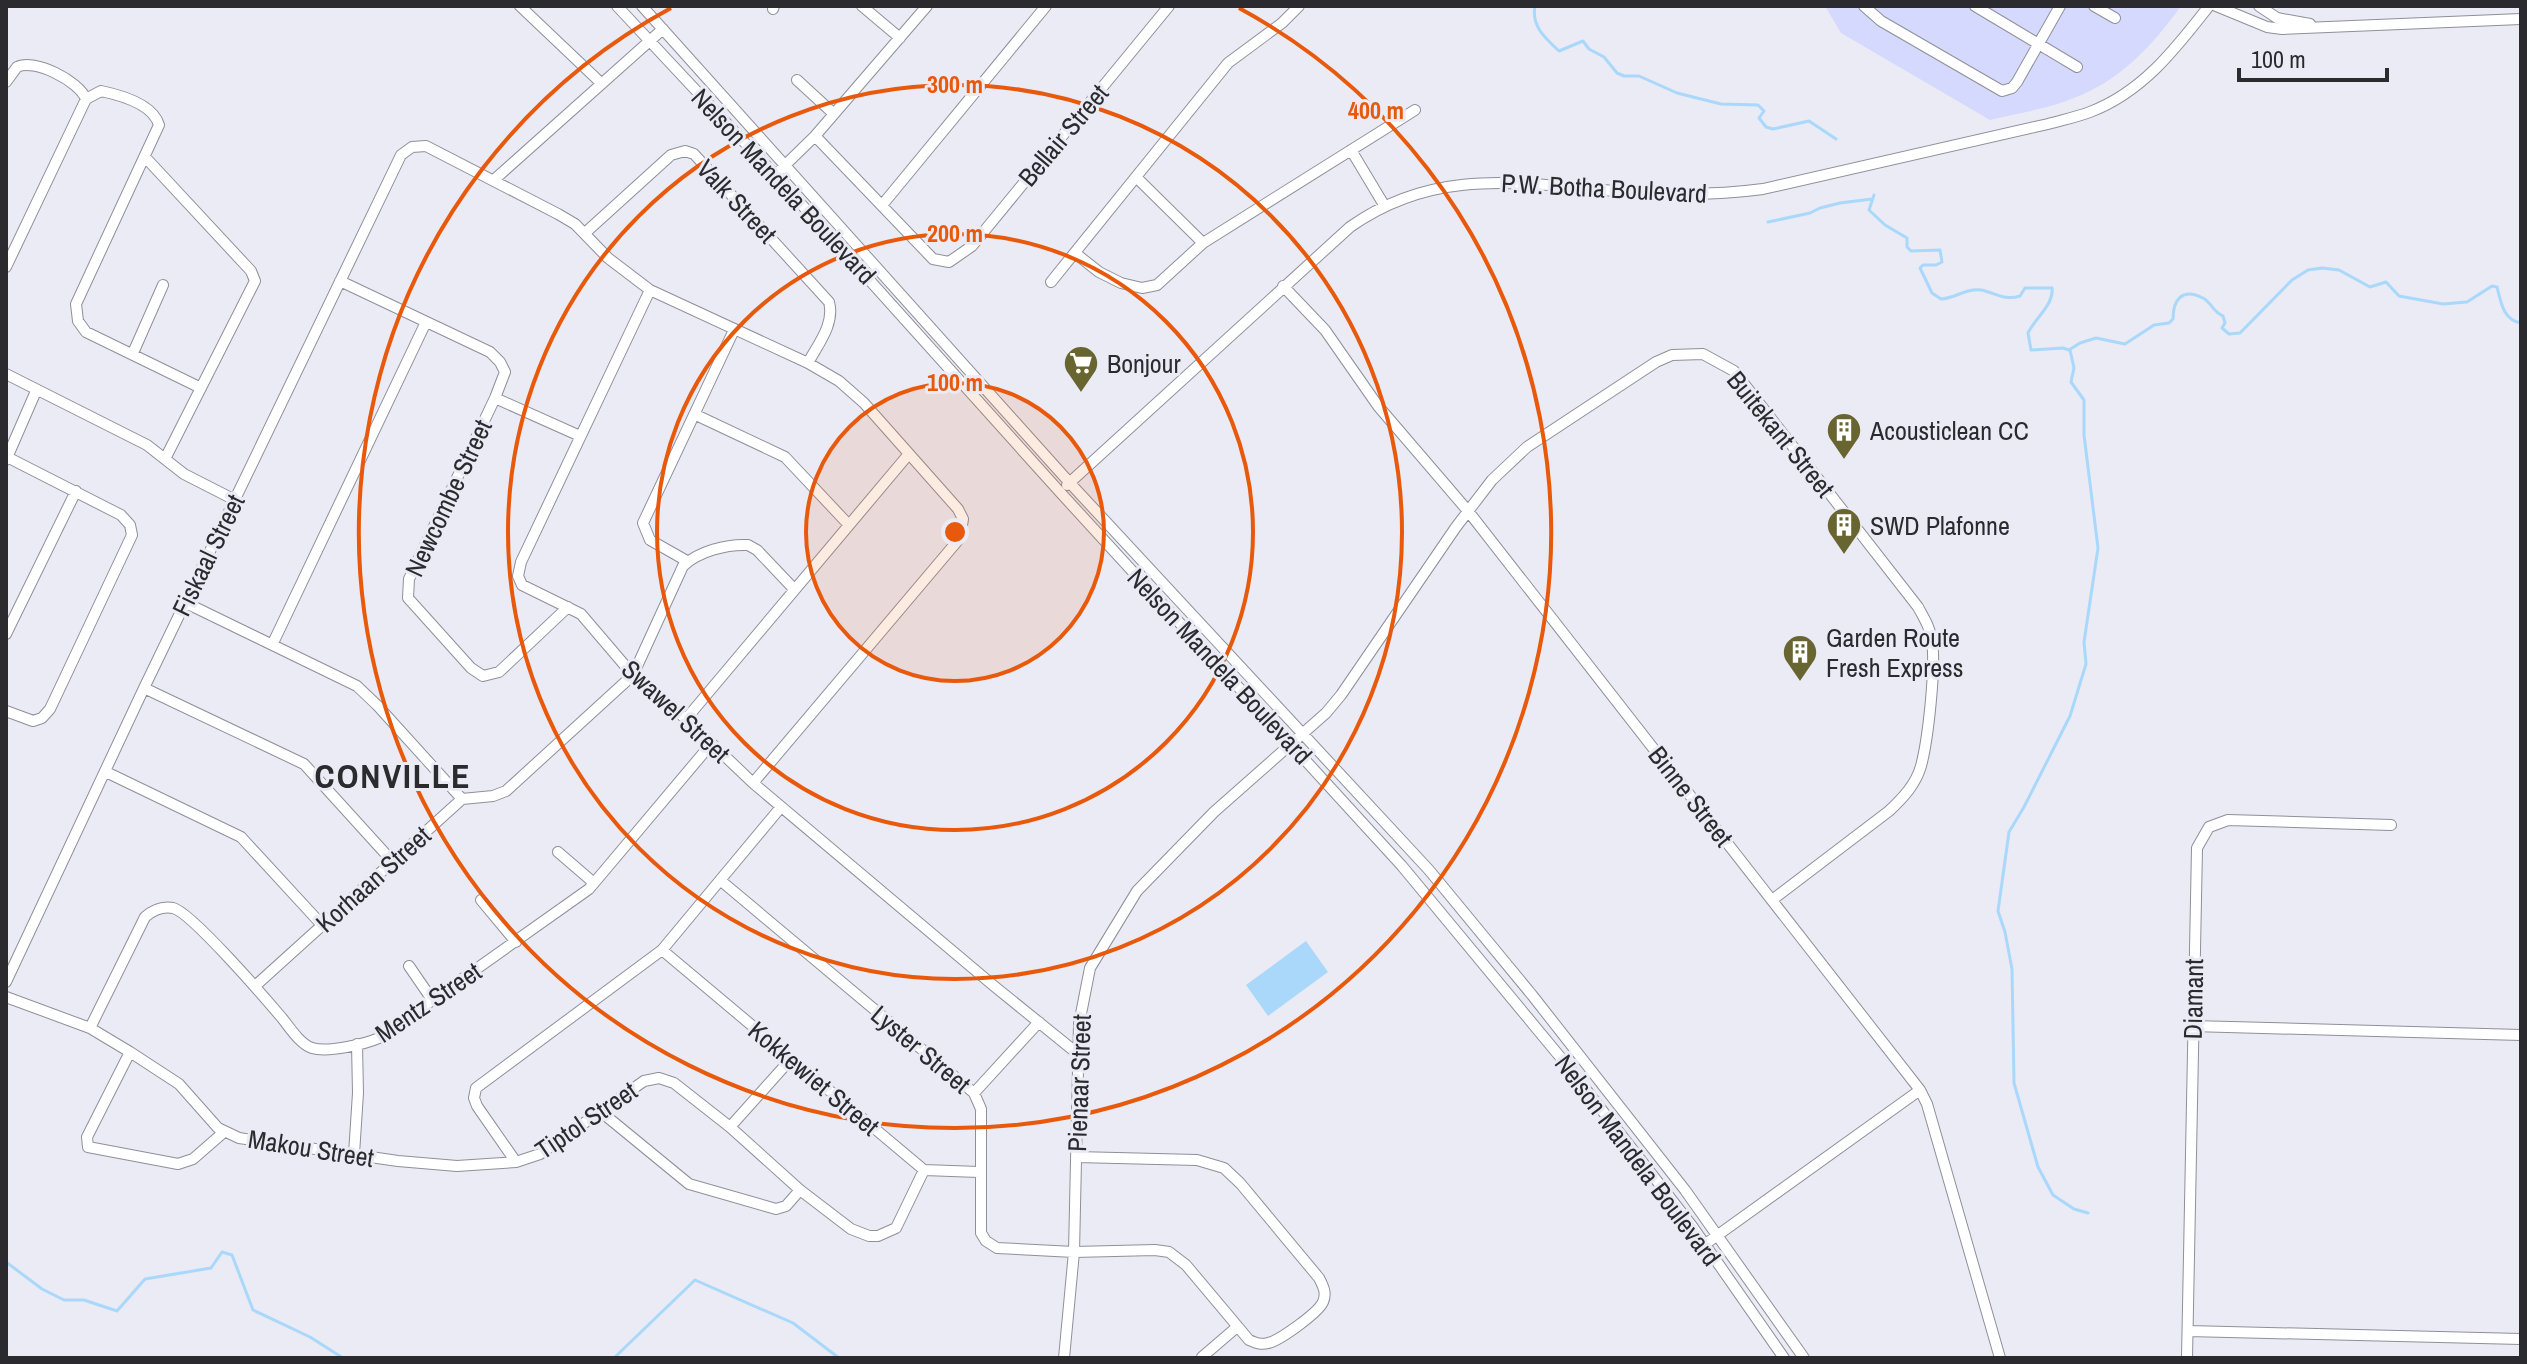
<svg xmlns="http://www.w3.org/2000/svg" width="2527" height="1364" font-family="'Archivo Narrow',sans-serif">
<style>
.green{fill:#d4d9fd}
.water{fill:#a9d8fb}
.lines{fill:none;stroke-linecap:round;stroke-linejoin:round}
.stream{stroke:#a9d8fb;stroke-width:3}
.minor-casing{stroke:#8e9099;stroke-width:12}
.minor{stroke:#fff;stroke-width:10}
.ring{fill:none;stroke:#e8590c;stroke-width:4}
.labels{text-anchor:middle;dominant-baseline:central;stroke-width:6;stroke-linejoin:round;paint-order:stroke}
.street-label{font-size:26px;fill:#2b2b2f;stroke:#eaebf5}
.poi-label{font-size:26px;fill:#2b2b2f;stroke:#eaebf5;text-anchor:start}
.district-label{font-size:34px;font-weight:bold;letter-spacing:2px;fill:#2b2b2f;stroke:#eaebf5}
.centre{fill:#e8590c;stroke:#eaebf5;stroke-width:4}
.ring-label{font-size:24px;text-anchor:middle;font-weight:bold;fill:#e8590c;stroke:#eaebf5;stroke-width:6;stroke-linejoin:round;paint-order:stroke}
</style>
<rect width="100%" height="100%" fill="#eaebf5"/>
<path class="green" d="M1825 6H2181C2152 46 2121 80 2074 98 2048 109 2017 113 1990 120L1841 33Z"/>
<path class="water" d="M1306 941 1328 972 1268 1016 1246 985Z"/>
<g class="lines">
<path class="stream" d="M1535 6C1531 26 1545 38 1559 51L1583 41 1589 49 1604 57 1617 73 1624 76H1639L1677 93 1721 104 1758 105 1764 111 1759 118 1766 127 1773 129 1809 121 1836 139
M1874 195 1869 210 1885 225 1907 238V247L1911 251 1940 250 1942 262 1936 265H1923L1920 268 1932 293 1941 299C1956 298 1966 288 1981 290 1996 293 2004 301 2020 296L2025 288H2052C2054 305 2035 318 2028 333L2031 350 2063 348 2069 350 2080 343 2096 338 2125 344 2154 325 2169 323 2173 319C2173 300 2182 287 2203 298 2212 303 2213 312 2223 316L2225 323 2222 328 2229 334 2240 333 2292 280 2308 270 2322 268 2339 270 2370 287 2386 282 2399 296 2443 304 2467 302 2492 286 2497 287C2501 302 2503 320 2521 323
M1768 222 1810 213 1820 208 1840 203 1872 199
M2070 350 2074 368 2071 382 2084 400V435L2098 548 2084 642 2086 664 2070 716 2024 807 2009 832 1998 911 2005 932 2012 969 2014 1083 2038 1167 2053 1195 2074 1209 2088 1213
M6 1262 42 1289 64 1300H84L117 1311 145 1279 211 1268 222 1252 232 1255 253 1310 310 1337 343 1358
M614 1358 695 1280 793 1323 839 1358"/>
<g class="minor-casing">
<path id="minor" d="M520 6 601 83
M617 6 775 175 1059 491 1402 866 1566 1064 1692 1226 1784 1358
M642 6 1069 482 1429 870 1532 995 1685 1190 1804 1358
M862 6 900 38
M1864 6 1881 21 2002 91 2012 88 2017 82 2060 6
M1975 6 2077 67
M2094 6 2115 18
M2216 6 2267 27 2282 29 2521 19
M2259 6 2277 18 2310 24
M773 9 774 6
M797 80 834 114
M6 82 17 67C34 58 79 81 86 99L6 267
M86 99 101 91C120 95 153 104 159 125L76 304 78 321 86 332 201 388
M815 136 933 259 949 262 972 246 1169 6
M1351 150 1384 205
M145 157 251 271 255 281 165 459
M775 175 815 136 927 6
M1137 178 1203 243
M495 179 663 29
M883 204 1046 6
M585 233 671 155 685 151 694 154 829 302C835 324 818 344 808 363
M1075 253 1099 272 1121 283 1142 288 1157 285 1203 243 1415 110
M340 281 490 352 500 362 505 372 495 398 409 579 408 598 471 668 483 676 499 672 568 607
M1051 282 1228 63 1282 23 1299 6
M1283 286 1325 330 1378 406 1468 511 1920 1090 1927 1104 2000 1358
M650 290 521 562 518 576 522 585 581 614 633 675 686 719 753 783 994 986 1078 1054
M133 353 163 285
M6 374 147 445 184 474 235 500
M495 398 580 436
M696 415 785 457 848 524
M6 460 36 391
M1067 485 1350 227C1439 164 1527 185 1628 192 1674 195 1718 195 1763 189L2048 124C2062 120 2077 117 2090 112 2143 92 2176 48 2209 6
M687 561 650 540 643 523 734 330
M186 603 357 686 377 705 462 799
M6 634 76 491
M273 643 426 322
M144 688 304 764 393 862
M6 711 33 721 42 718 50 709 132 535 130 525 121 515 7 457
M686 719 908 455
M106 772 241 837 322 925
M558 852 594 883
M720 880 974 1093 981 1109V1233L986 1241 997 1248 1074 1252 1155 1250 1169 1252 1186 1265 1249 1340C1256 1343 1261 1345 1268 1343 1279 1341 1318 1313 1323 1302 1327 1293 1323 1286 1319 1278L1240 1183 1224 1168 1197 1160 1076 1157
M481 900 516 942
M662 950 924 1170 979 1172
M409 966 433 1001
M6 982 144 688 401 155 412 147 426 146 558 214 575 224 608 258 650 290 808 363 839 381 864 403 958 509 963 519 960 538 753 783
M255 986 462 799 493 796 506 791 633 675 683 566C699 551 727 544 748 545L757 550 794 589
M6 997 90 1028 130 1052 179 1084 218 1128 239 1138 398 1161 457 1166 516 1162 540 1154 644 1081 659 1078 674 1083 730 1127 800 1190 851 1229 869 1236H878L896 1228 924 1170
M2192 1026 2521 1035
M90 1028 145 917C153 910 162 906 173 908 191 912 266 999 282 1018 290 1028 300 1044 312 1048 328 1053 365 1044 379 1038L589 889 711 744
M130 1052 87 1137 88 1147 178 1164 193 1159 224 1132
M974 1093 1039 1022
M600 1111 689 1184 776 1209 786 1206 800 1190
M730 1127 790 1060
M354 1154 358 1093 357 1044
M516 1162 477 1106 474 1098 476 1088 662 950 781 807
M1704 1245 1920 1090
M2188 1331 2521 1339
M1202 1357 1237 1327
M1064 1358 1074 1252 1079 1024 1090 968 1137 891 1214 812 1326 713 1341 695 1456 527 1492 480 1527 447 1656 362 1672 355 1703 354 1734 371 1918 607C1924 618 1931 629 1932 642 1936 667 1928 740 1921 766 1916 784 1903 798 1889 811L1772 900
M2187 1358 2197 848 2209 827 2228 820 2391 825"/>
</g>
<use href="#minor" class="minor"/>
</g>
<circle cx="955" cy="532" r="149" fill="#e8590c" fill-opacity=".12"/>
<g class="ring">
<circle cx="955" cy="532" r="149"/>
<circle cx="955" cy="532" r="298"/>
<circle cx="955" cy="532" r="447"/>
<path d="M1239 8A596 596 0 1 1 671 8"/>
</g>
<defs>
<g id="supermarket-pin" transform="scale(1.8)"><path d="M0 17L-7.5 6A9.5 9.5 0 1 1 7.5 6Z" fill="#686531" stroke="#eaebf5"/><path d="M-6-5.5h2.5l.6 2H6L4.5 2H-2.5L-4.4-4H-6ZM-1.5 3.2a1.3 1.3 0 1 0 .1 0ZM3 3.2a1.3 1.3 0 1 0 .1 0Z" fill="#fff"/></g>
<g id="building-pin" transform="scale(1.8)"><path d="M0 17L-7.5 6A9.5 9.5 0 1 1 7.5 6Z" fill="#686531" stroke="#eaebf5"/><path d="M-4-6H4V6H1V3H-1V6H-4ZM-2.5-4.3h1.7v1.8h-1.7ZM.8-4.3h1.7v1.8H.8ZM-2.5-1h1.7V.8h-1.7ZM.8-1h1.7V.8H.8Z" fill="#fff"/></g>
</defs>
<g fill-rule="evenodd">
<use href="#supermarket-pin" x="1081" y="363"/>
<use href="#building-pin" x="1844" y="430"/>
<use href="#building-pin" x="1844" y="525"/>
<use href="#building-pin" x="1800" y="652"/>
</g>
<g class="labels">
<g class="street-label">
<text transform="translate(1063 135) rotate(-50)">Bellair Street</text>
<text transform="translate(784 186) rotate(47)">Nelson Mandela Boulevard</text>
<text transform="translate(1604 188) rotate(3)">P.W. Botha Boulevard</text>
<text transform="translate(737 201) rotate(47)">Valk Street</text>
<text transform="translate(1781 434) rotate(51)">Buitekant Street</text>
<text transform="translate(448 498) rotate(-65)">Newcombe Street</text>
<text transform="translate(208 555) rotate(-64)">Fiskaal Street</text>
<text transform="translate(1220 666) rotate(47)">Nelson Mandela Boulevard</text>
<text transform="translate(676 711) rotate(43)">Swawel Street</text>
<text transform="translate(1691 796) rotate(52)">Binne Street</text>
<text transform="translate(373 879) rotate(-42)">Korhaan Street</text>
<text transform="translate(2193 999) rotate(-89)">Diamant</text>
<text transform="translate(428 1002) rotate(-34)">Mentz Street</text>
<text transform="translate(921 1049) rotate(40)">Lyster Street</text>
<text transform="translate(814 1078) rotate(40)">Kokkewiet Street</text>
<text transform="translate(1079 1083) rotate(-88)">Pienaar Street</text>
<text transform="translate(586 1120) rotate(-34)">Tiptol Street</text>
<text transform="translate(311 1148) rotate(9)">Makou Street</text>
<text transform="translate(1638 1160) rotate(53)">Nelson Mandela Boulevard</text>
</g>
<g class="poi-label">
<text x="1107" y="363">Bonjour</text>
<text x="1870" y="430">Acousticlean CC</text>
<text x="1870" y="525">SWD Plafonne</text>
<text x="1826" y="637">Garden Route<tspan x="1826" dy="30">Fresh Express</tspan></text>
</g>
<g class="district-label">
<text x="393" y="776">CONVILLE</text>
</g>
</g>
<circle cx="955" cy="532" r="12" class="centre"/>
<g class="ring-label">
<text x="955" y="93">300 m</text>
<text x="1376" y="119">400 m</text>
<text x="955" y="242">200 m</text>
<text x="955" y="391">100 m</text>
</g>
<rect width="2527" height="1364" fill="none" stroke="#2b2b2f" stroke-width="16"/>
<path d="M2239 68v12h148v-12" fill="none" stroke="#2b2b2f" stroke-width="4"/>
<text x="2251" y="68" font-size="24" fill="#2b2b2f" stroke="#eaebf5" stroke-width="6" paint-order="stroke">100 m</text>
</svg>
